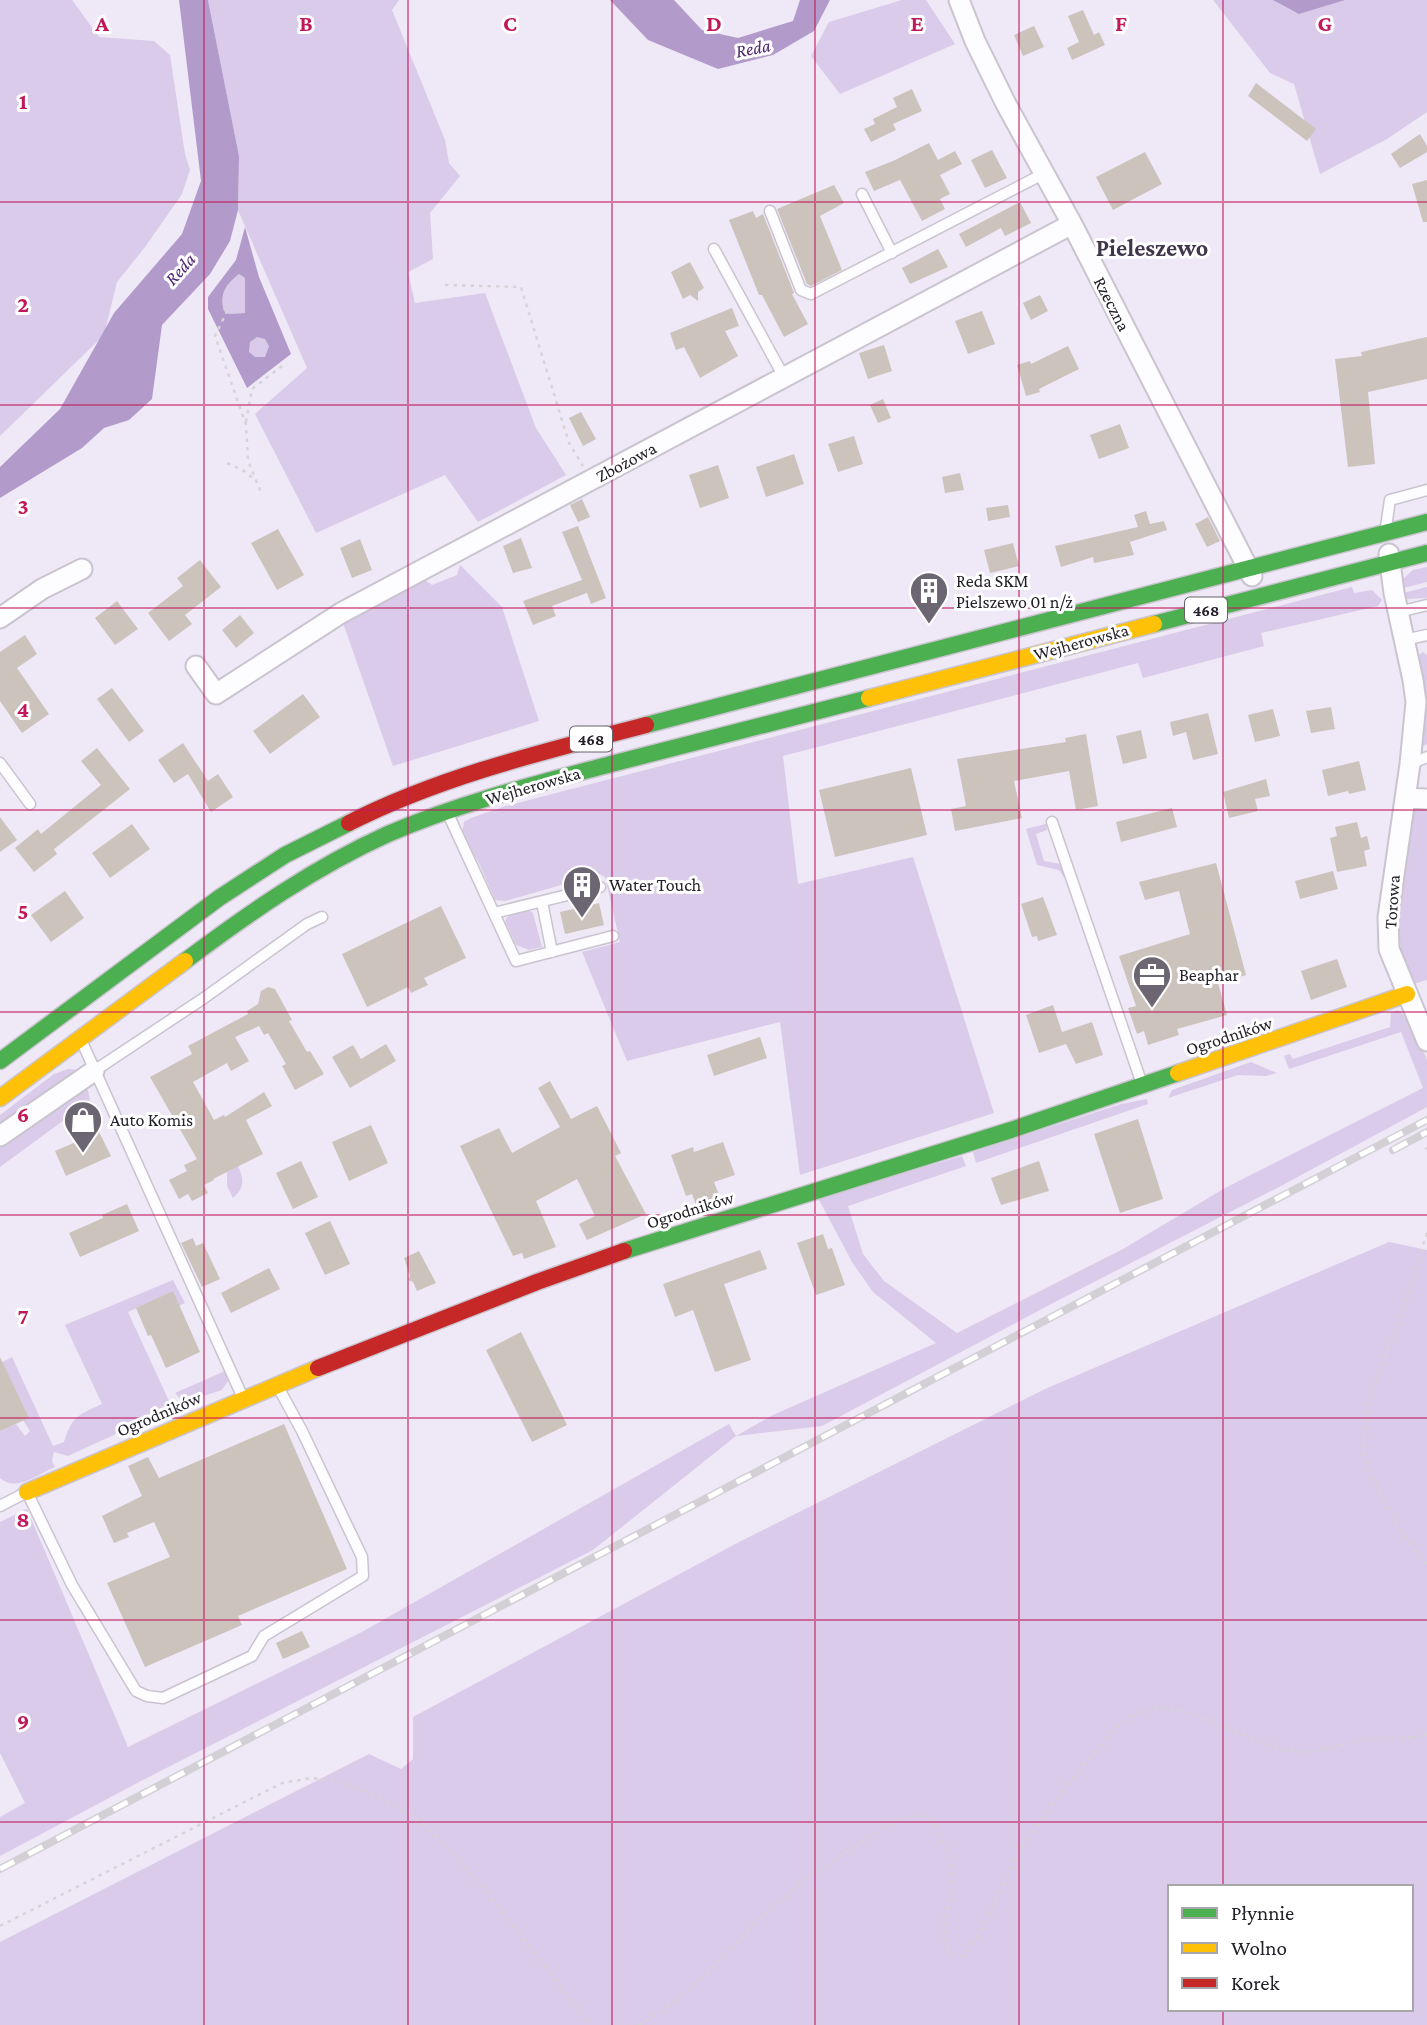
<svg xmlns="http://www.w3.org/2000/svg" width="1427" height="2025" font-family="'Crimson Pro',serif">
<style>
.green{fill:#dacbea;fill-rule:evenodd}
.water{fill:#b29bca;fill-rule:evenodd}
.building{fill:#cdc3bd}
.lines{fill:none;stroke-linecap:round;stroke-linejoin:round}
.lane-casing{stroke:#c9c4cf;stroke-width:13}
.street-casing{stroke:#c9c4cf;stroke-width:23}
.fast-casing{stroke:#c9c4cf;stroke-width:19}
.slow-casing{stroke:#c9c4cf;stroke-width:19}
.jam-casing{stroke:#c9c4cf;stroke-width:19}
.path{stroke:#d6d4d9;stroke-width:2.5;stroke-dasharray:3.5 5;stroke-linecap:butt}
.lane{stroke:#fdfcfe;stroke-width:10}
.street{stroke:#fdfcfe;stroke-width:19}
.fast{stroke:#4caf50;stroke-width:16}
.slow{stroke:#ffc107;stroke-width:16}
.jam{stroke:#c62828;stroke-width:16}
.rail-casing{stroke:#d2d0d5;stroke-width:8}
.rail{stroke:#fff;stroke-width:5;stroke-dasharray:16;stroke-linecap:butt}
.grid{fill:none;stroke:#c2185b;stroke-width:2;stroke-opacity:0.55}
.labels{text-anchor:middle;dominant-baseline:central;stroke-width:6;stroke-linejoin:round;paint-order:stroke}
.shield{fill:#fff;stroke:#66636a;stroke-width:2}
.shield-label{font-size:16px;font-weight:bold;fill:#24202a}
.street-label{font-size:18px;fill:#24202a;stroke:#fff}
.poi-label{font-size:18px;fill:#24202a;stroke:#fff;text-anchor:start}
.water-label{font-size:19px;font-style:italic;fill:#4f2772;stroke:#fff}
.district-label{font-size:24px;font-weight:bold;fill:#40364b;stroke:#fff}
.grid-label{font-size:23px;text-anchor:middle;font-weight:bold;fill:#c2185b;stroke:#fff;stroke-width:6;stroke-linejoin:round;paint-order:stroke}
</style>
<rect width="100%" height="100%" fill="#efe8f7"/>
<path class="green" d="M0 0H72L99 37 154 41 170 55 185 154 190 170 182 194 145 247 117 282 104 335 0 436Z
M208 0H399L392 10 445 140 449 163 460 176 430 213 433 259 408 272 415 303 485 293 536 428 566 475 478 522 445 475 316 533 255 414 307 368 238 210 239 156Z
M902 0H926L955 44 840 94 811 56 829 22Z
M1213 0H1427V112L1387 139 1320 174 1294 84 1270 73Z
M239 274 245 278V313L229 314 224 311C219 294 226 284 239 274Z
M248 348a11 11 0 1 1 22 0a11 11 0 1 1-22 0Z
M460 565 502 607 539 721 393 766 342 620 425 580 432 585 457 575Z
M1427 567V582L1404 588V578L1413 570Z
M1352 587 1354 593 1372 590 1382 600 1378 606 1261 633 1264 646 1143 678 1138 663 783 756 798 884 913 857 994 1113 800 1175 780 1022 627 1061 582 952 620 942 605 877 600 874 505 901 495 900 479 863 462 834 464 822 471 818 506 806Z
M1427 587V598L1407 599 1403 593Z
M1423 652 1427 655V744L1423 746 1419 742 1417 657Z
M1420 805H1427V980L1413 984 1402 955 1396 921 1410 811Z
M1046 824 1047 830 1036 834 1044 861 1061 864 1067 882 1059 870 1037 865 1026 829Z
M527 909 533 913 542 947 529 950 516 945 505 921 509 915Z
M1398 1010 1412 1023 1427 1060V1107L1281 1186 1055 1302 822 1426 736 1436 593 1550 141 1781 0 1856V1817L25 1803 0 1753V1522L27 1509 128 1747 360 1633 729 1424 736 1436 773 1415 936 1343 873 1292 852 1262 818 1198 962 1156 966 1166 848 1206 863 1254 884 1281 957 1333 1123 1249 1225 1188 1423 1088 1401 1032 1289 1069 1284 1056 1290 1054 1293 1059 1390 1027 1391 1013Z
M1251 1062 1277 1073 1266 1076 1238 1075 1168 1098 1172 1090Z
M68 1069 81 1070 0 1132V1115L54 1074Z
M80 1088 88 1090 90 1101 0 1167V1140Z
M1147 1099 1148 1104 976 1163 973 1152 1121 1104Z
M238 1166C244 1179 245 1188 233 1198L227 1186V1172Z
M1389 1242 1427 1250V2025H0V1942L369 1754 401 1769 413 1759V1717L741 1541 1045 1389ZM1170 1887H1411V2009H1170Z
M173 1280 185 1303 179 1306 172 1292 128 1312 169 1401 168 1410 68 1456 54 1452 52 1461 55 1467C38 1474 16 1493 0 1478V1431L16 1424 25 1436 30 1431 23 1420 2 1362 12 1357 53 1446 64 1442C72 1416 78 1415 102 1404L65 1325Z
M225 1371 228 1381 222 1390 184 1402 175 1393Z"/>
<path class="water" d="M179 0H208L239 156 238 210 230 241 210 274 162 325 152 399 129 420 104 428 82 448 0 498V467L60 409 114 313 182 234 201 181Z
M610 0H674L702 30 738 38 793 21 800 0H830L814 31 773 55 718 69 648 40Z
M1273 0H1345L1299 14Z
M245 227 259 277 291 354 247 388 208 309V297L236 260ZM239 274 245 278V313L229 314 224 311C219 294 226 284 239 274ZM257 337 265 339 269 346 265 357H255L249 352 250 342Z"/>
<path class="building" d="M1083 10 1094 35 1099 32 1105 45 1072 60 1067 48 1079 42 1068 16Z
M1034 26 1044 47 1023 56 1014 35Z
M1256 83 1316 129 1307 141 1248 96Z
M912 89 922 111 893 124 896 130 871 142 864 129 875 124 873 119 897 107 893 98Z
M1420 134 1427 146V152L1400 168 1391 154Z
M929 143 938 160 955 151 962 164 940 175 950 194 940 199 945 209 922 221 900 180 874 191 865 172 893 161Z
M992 150 1007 178 985 188 971 160Z
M1145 152 1162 184 1113 210 1096 177Z
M1427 180V222H1423L1412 184Z
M834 185 844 203 820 216 842 270 811 286 807 284 777 209Z
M1020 202 1031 223 1005 236 1001 228 966 247 959 234Z
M753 211 756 218 763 214 794 293 792 294 808 324 784 337 762 295H759L729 220Z
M938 249 948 267 910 284 902 268Z
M690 262 704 288 698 292V301L690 295 683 299 671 272Z
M1040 295 1048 311 1031 320 1023 303Z
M732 308 739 326 725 331 738 356 700 378 684 347 676 350 670 333Z
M982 311 995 344 968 354 955 321Z
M1427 337V379L1368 392 1375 464 1348 467 1335 359 1362 356 1361 352Z
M884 345 892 371 868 379 859 353Z
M1068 346 1079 369 1039 389 1040 392 1026 396 1017 365 1030 361 1031 364Z
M883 399 891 418 878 423 870 405Z
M581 412 596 439 583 446 569 418Z
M1120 424 1129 448 1099 459 1090 435Z
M854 436 863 464 838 472 828 444Z
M794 454 804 484 766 497 756 467Z
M718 465 729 498 700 508 689 475Z
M960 473 964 490 945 493 942 477Z
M582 499 590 517 578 522 570 505Z
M1008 505 1010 517 988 521 986 508Z
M1146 511 1150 524 1164 521 1167 530 1130 542 1134 555 1094 563 1093 557 1061 567 1055 546 1138 527 1134 515Z
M1208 517 1220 541 1207 547 1195 524Z
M578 526 606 598 591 604 587 593 552 606 556 616 533 625 523 601 582 580 562 532Z
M278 529 304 575 277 590 251 543Z
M521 538 532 568 513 573 503 546Z
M360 539 372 570 352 578 340 548Z
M1013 543 1019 566 990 573 984 550Z
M200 560 221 587 185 615 192 624 169 641 148 613 183 586 177 578Z
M117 601 138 629 115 645 95 618Z
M240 615 254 633 236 648 222 630Z
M25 635 37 654 17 668 49 714 22 733 0 701V652Z
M112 688 144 731 129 742 97 699Z
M303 694 320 717 270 754 253 731Z
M1331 707 1335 729 1311 733 1306 711Z
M1273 709 1280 736 1255 742 1248 715Z
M1208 713 1218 754 1193 760 1186 732 1173 736 1170 722Z
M1141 730 1147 758 1123 764 1116 736Z
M1086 734 1098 806 1076 810 1069 771 1014 781 1022 818 955 831 951 809 966 806 957 759 1066 742 1065 738Z
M183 743 208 781 218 774 233 797 211 812 188 774 174 783 158 760Z
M97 748 130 789 54 849 57 854 34 872 15 848 38 829 41 834 101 785 81 761Z
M1359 761 1366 790 1349 794 1348 791 1328 796 1322 770Z
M911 768 927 835 835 857 819 790Z
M1266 779 1270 796 1255 799 1258 811 1229 818 1223 792Z
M1172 808 1177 827 1121 842 1116 822Z
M0 817 17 840 0 852Z
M1357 822 1361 838 1367 836 1370 849 1364 851 1367 866 1337 872 1330 838 1337 836 1335 827Z
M132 824 150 849 110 878 92 853Z
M1216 863 1246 975 1218 983 1227 1015 1177 1029 1179 1035 1148 1045 1144 1031 1137 1034 1128 1008 1136 1006 1119 956 1190 934 1179 891 1145 900 1139 882Z
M1333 871 1338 889 1300 899 1295 881Z
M65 891 84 918 51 942 31 915Z
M1043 897 1057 935 1038 941 1037 936 1032 937 1021 904Z
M599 903 604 925 565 934 560 912Z
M441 906 466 958 424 978 428 985 411 993 408 987 367 1007 342 954Z
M1337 959 1347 987 1311 1000 1301 971Z
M268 987 275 989 292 1020 289 1021 307 1052 310 1051 324 1074 295 1090 282 1066 286 1064 268 1033 264 1035 259 1026 235 1037 249 1061 231 1071 227 1063 193 1082 214 1120 224 1115 225 1117 264 1092 272 1106 246 1120 263 1154 213 1179 214 1180 204 1185 208 1193 192 1201 188 1194 179 1199 169 1180 187 1171 184 1165 197 1159 150 1077 192 1054 188 1046 248 1014 247 1011 258 1004 261 991Z
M1053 1005 1062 1032 1092 1022 1103 1055 1076 1064 1066 1044 1039 1053 1026 1015Z
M760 1037 767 1058 714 1076 707 1055Z
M386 1044 396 1061 350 1088 332 1057 353 1045 361 1059Z
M550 1081 571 1119 597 1106 621 1153 615 1156 646 1214 587 1240 579 1224 595 1216 577 1179 536 1201 556 1247 524 1259 522 1253 513 1256 460 1146 499 1128 512 1153 560 1127 538 1088Z
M1138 1119 1163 1199 1120 1213 1094 1134Z
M371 1125 388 1163 349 1181 332 1142Z
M99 1132 111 1156 66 1176 55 1151Z
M723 1142 735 1175 714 1182 721 1200 697 1208 692 1194 686 1196 671 1155 693 1147 694 1152Z
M301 1161 318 1197 293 1209 276 1173Z
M1039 1161 1049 1191 1001 1205 991 1178Z
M127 1204 139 1231 80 1257 69 1233 103 1218 102 1215Z
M330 1221 350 1264 325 1275 305 1233Z
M823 1234 828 1249 832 1248 845 1285 816 1295 797 1243Z
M193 1238 196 1246 203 1243 220 1279 202 1287 181 1243Z
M760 1250 767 1269 724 1284 751 1360 715 1372 693 1310 675 1317 663 1284Z
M419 1251 436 1283 417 1291 413 1282 408 1280 410 1276 404 1258Z
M269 1268 280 1289 231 1313 221 1293Z
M173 1291 200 1352 166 1368 151 1335 148 1336 136 1308Z
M521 1332 567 1425 532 1442 486 1350Z
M0 1357 29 1418 0 1431Z
M284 1424 347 1569 238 1616 242 1625 145 1667 107 1583 170 1557 154 1522 127 1533 129 1537 114 1543 102 1516 142 1496 128 1466 148 1457 159 1478Z
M302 1631 310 1647 283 1659 276 1643Z"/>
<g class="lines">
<g class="lane-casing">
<path id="lane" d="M862 194 892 253
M770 211 801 290 811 294 1045 173
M714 249 784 377
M1386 527 1390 500 1427 490
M1398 612 1427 605
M1404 640 1427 635
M0 763 30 804
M1410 764 1427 757
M449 816 516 961 613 936
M1052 822 1142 1084
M542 902 552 952
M494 913 600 887
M82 1042 243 1398
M94 1071 204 998 307 924 322 917
M0 1506 27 1492 72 1585 136 1691 147 1696 163 1698 252 1656 264 1636 363 1576 362 1557 302 1431 277 1385"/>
</g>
<g class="street-casing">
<path id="street" d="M959 0 975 41 1006 104 1072 224 1252 576
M1389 554 1394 593 1413 680 1416 702 1410 764 1388 917 1389 949 1427 1041
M0 618 42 589 82 569
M196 666 216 694 341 613 1072 224
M1405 798 1427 799
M0 1136 94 1071"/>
</g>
<g class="fast-casing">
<path id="fast" d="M1154 624 1427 553
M646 725 1427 522
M185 961C249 913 315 867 388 834 459 803 536 784 611 764 697 742 783 720 869 698
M0 1061 219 898 285 855 349 823
M624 1251 1011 1130 1178 1073"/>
</g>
<g class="slow-casing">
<path id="slow" d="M869 698 1154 624
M1178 1073 1407 994
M0 1098 185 961
M27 1492 318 1368"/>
</g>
<g class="jam-casing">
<path id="jam" d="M349 823C441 776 546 751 646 725
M318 1368 537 1282 624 1251"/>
</g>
<path class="path" d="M445 285 521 287 569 443 583 466
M231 303 215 336 246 425 248 461 261 492
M246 422 252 389 282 366
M227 463 244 471 254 479
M1425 1149 1427 1148
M1427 1233 1397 1325 1368 1400 1363 1453 1383 1502 1415 1551 1427 1564
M0 1926 282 1783 312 1778 343 1782 382 1798 426 1826 481 1885 590 2025
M638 2025 659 2013 707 1974 755 1922 810 1876 883 1828 907 1816 929 1817C941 1834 952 1856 952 1878 953 1909 935 1918 950 1953L963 1957 985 1924 1022 1846 1067 1785 1114 1729 1136 1713 1155 1708 1184 1711 1283 1750 1316 1752 1366 1739 1420 1737 1427 1734"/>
<use href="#lane" class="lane"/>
<use href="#street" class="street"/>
<use href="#fast" class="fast"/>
<use href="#slow" class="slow"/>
<use href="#jam" class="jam"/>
<g class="rail-casing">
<path id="rail" d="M1393 1150 1427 1132
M0 1869 1427 1120"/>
</g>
<use href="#rail" class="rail"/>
</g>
<path class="grid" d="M204 0V2025M408 0V2025M612 0V2025M815 0V2025M1019 0V2025M1223 0V1887M0 202H1427M0 405H1427M0 608H1427M0 810H1427M0 1012H1427M0 1215H1427M0 1418H1427M0 1620H1427M0 1822H1427M1223 2009V2025"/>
<defs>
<g id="building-pin" transform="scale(2.0125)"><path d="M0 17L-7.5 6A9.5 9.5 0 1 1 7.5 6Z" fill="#6b6672" stroke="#fff"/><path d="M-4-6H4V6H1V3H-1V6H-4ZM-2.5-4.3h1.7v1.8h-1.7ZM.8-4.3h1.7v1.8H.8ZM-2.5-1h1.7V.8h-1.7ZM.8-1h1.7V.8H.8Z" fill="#fff"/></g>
<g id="office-pin" transform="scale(2.0125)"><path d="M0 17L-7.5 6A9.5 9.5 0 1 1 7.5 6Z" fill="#6b6672" stroke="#fff"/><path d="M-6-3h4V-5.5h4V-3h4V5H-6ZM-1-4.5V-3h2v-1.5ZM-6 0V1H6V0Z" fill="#fff"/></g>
<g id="shop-pin" transform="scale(2.0125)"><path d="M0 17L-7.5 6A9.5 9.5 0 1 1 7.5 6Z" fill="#6b6672" stroke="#fff"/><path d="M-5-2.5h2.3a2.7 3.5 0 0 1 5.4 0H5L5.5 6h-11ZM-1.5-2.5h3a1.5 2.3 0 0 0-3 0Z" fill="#fff"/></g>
</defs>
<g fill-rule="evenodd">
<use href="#building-pin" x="929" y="591"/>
<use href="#building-pin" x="582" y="885"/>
<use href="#office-pin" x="1152" y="975"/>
<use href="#shop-pin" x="83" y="1120"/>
</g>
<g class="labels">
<g class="shield">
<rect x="1185" y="597.5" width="42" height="25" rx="5"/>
<rect x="570" y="726.5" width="42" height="25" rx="5"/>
</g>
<g class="shield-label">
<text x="1206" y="610">468</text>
<text x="591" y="739">468</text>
</g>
<g class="street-label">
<text transform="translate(1112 304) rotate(63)">Rzeczna</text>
<text transform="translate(626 462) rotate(-28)">Zbożowa</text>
<text transform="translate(1081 642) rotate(-15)">Wejherowska</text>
<text transform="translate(533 786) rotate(-16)">Wejherowska</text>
<text transform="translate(1392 902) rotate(-86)">Torowa</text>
<text transform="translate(1229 1036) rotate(-18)">Ogrodników</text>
<text transform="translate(690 1210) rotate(-17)">Ogrodników</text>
<text transform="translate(159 1414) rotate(-23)">Ogrodników</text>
</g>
<g class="poi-label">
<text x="956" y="581">Reda SKM<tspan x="956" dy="21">Pielszewo 01 n/ż</tspan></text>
<text x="609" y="885">Water Touch</text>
<text x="1179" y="975">Beaphar</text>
<text x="110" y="1120">Auto Komis</text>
</g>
<g class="water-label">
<text transform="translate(753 48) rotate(-11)">Reda</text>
<text transform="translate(180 269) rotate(-48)">Reda</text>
</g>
<g class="district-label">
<text x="1152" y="247">Pieleszewo</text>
</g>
</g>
<g class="grid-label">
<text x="102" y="31">A</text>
<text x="306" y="31">B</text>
<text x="510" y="31">C</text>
<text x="714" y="31">D</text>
<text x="917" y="31">E</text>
<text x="1121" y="31">F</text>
<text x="1325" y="31">G</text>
<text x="23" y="109">1</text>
<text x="23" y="312">2</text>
<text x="23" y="514">3</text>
<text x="23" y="717">4</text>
<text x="23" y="919">5</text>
<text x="23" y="1122">6</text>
<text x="23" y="1324">7</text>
<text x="23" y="1527">8</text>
<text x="23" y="1729">9</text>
</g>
<rect x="1168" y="1885" width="245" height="126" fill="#ffffff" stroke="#a7a6aa" stroke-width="2"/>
<rect x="1182" y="1908" width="35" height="10" fill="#4caf50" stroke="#a7a6aa" stroke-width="2"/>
<text x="1231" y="1920" font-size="21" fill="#24202a">Płynnie</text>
<rect x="1182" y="1943" width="35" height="10" fill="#ffc107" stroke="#a7a6aa" stroke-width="2"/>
<text x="1231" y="1955" font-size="21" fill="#24202a">Wolno</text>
<rect x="1182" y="1978" width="35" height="10" fill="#c62828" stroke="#a7a6aa" stroke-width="2"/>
<text x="1231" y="1990" font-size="21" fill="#24202a">Korek</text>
</svg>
